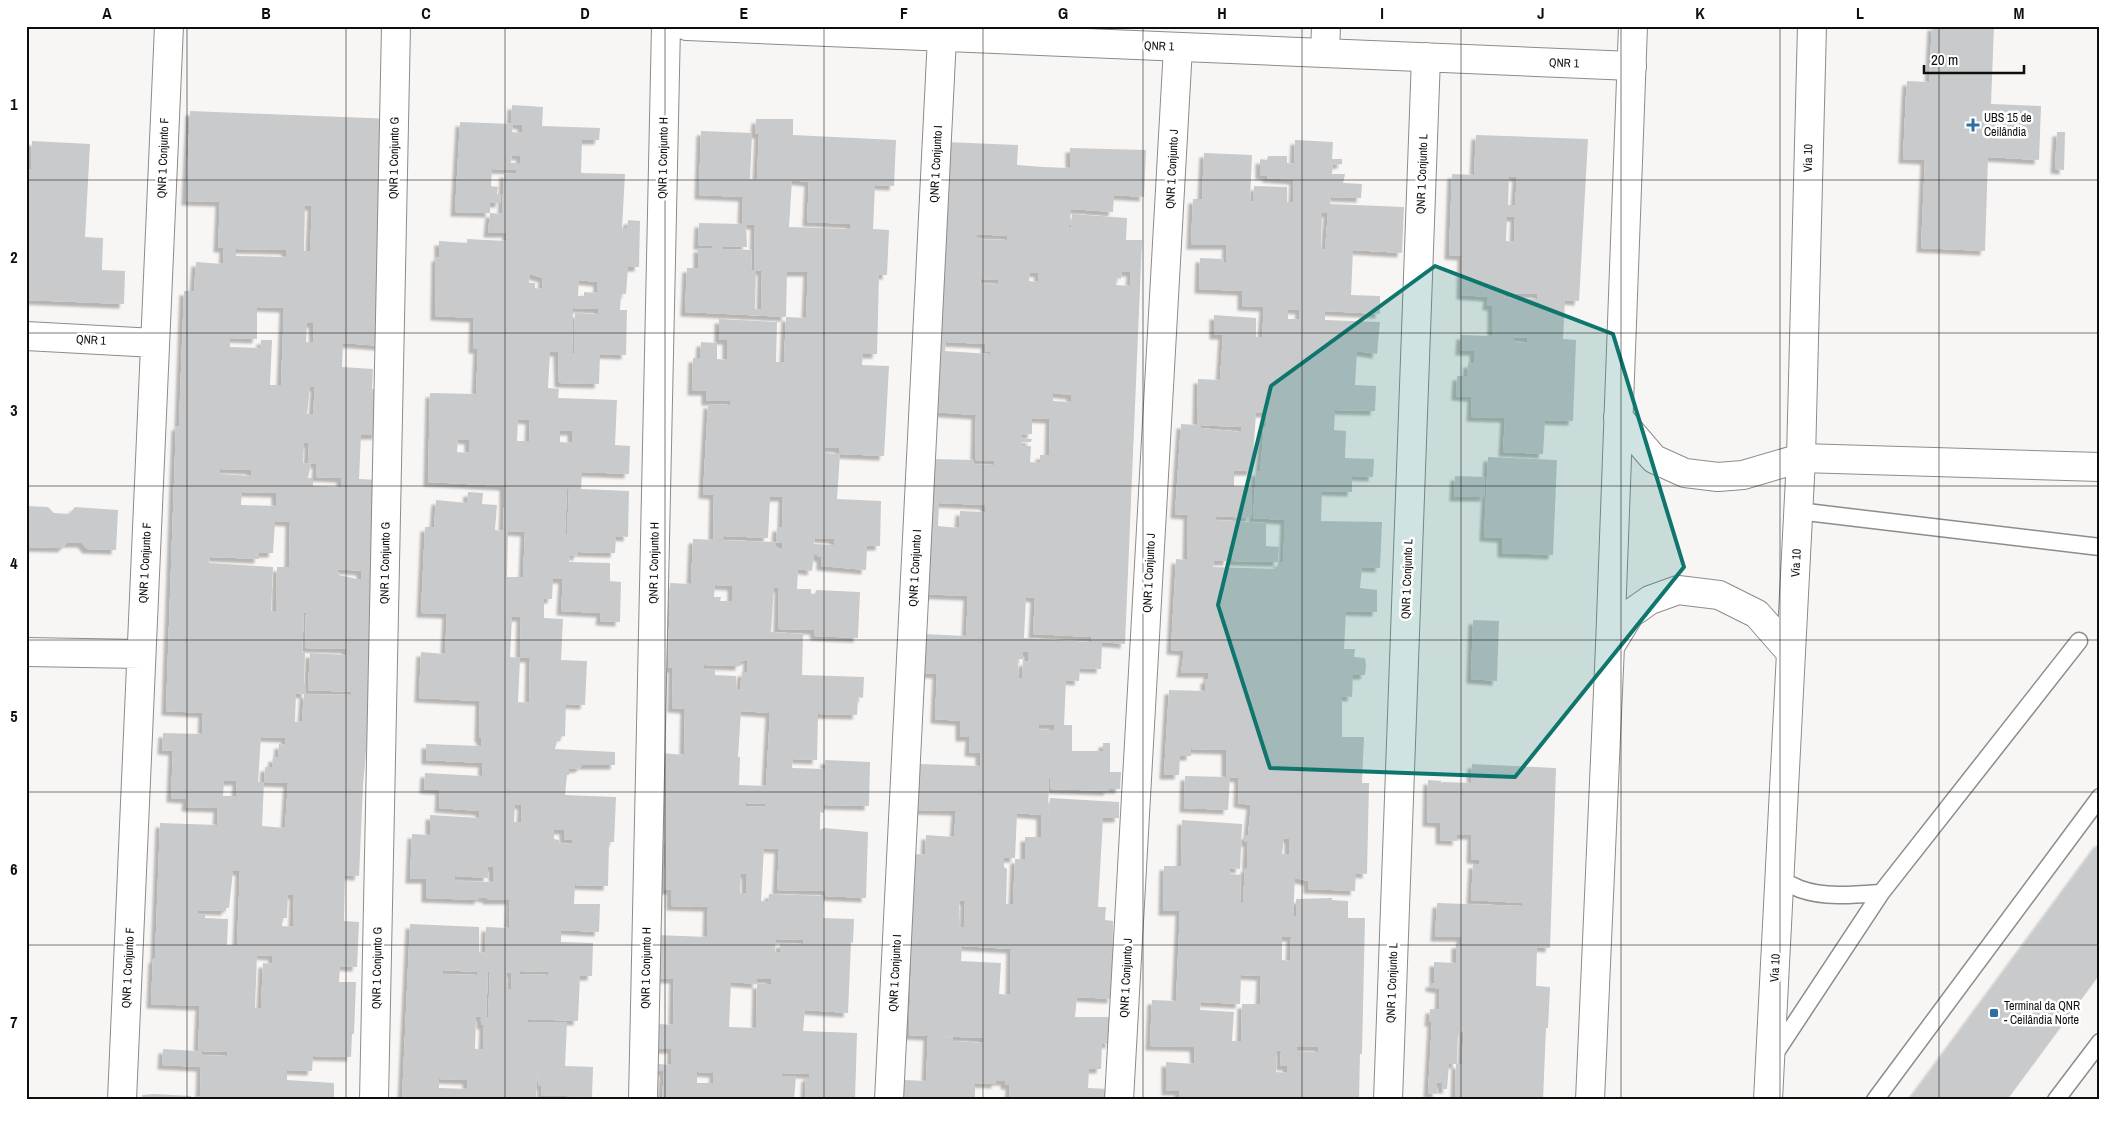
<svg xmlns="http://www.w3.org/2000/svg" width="2126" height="1126" font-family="'Archivo Narrow',sans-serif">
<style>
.building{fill:#c8cacc;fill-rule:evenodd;filter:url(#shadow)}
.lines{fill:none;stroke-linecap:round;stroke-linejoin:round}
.service-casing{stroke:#8d8c8a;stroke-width:19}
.minor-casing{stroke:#8d8c8a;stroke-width:30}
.secondary-casing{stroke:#8d8c8a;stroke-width:30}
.service{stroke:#fff;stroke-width:16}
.minor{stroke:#fff;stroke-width:28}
.secondary{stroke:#fff;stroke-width:28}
.marked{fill:#0f766e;fill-opacity:0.2;stroke:#0f766e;stroke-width:4;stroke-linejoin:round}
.grid{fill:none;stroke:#0e0e0d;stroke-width:1;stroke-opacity:0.55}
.poi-dot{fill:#2e6ea4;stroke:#fff;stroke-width:2}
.labels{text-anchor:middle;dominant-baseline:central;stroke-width:5;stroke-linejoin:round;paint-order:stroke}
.street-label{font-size:12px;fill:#0e0e0d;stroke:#fff}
.poi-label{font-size:12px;fill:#0e0e0d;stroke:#fff;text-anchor:start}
.neatline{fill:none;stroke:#0e0e0d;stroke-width:2}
.grid-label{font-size:16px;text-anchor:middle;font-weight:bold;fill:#0e0e0d}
</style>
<defs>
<filter id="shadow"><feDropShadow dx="-4.5" dy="4.5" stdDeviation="1" flood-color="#0004"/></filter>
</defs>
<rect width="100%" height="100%" fill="#f8f6f4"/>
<path class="building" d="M1932 26H1994L1991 104 2041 106 2039 160 1988 157 1985 251 1921 248 1925 160 1903 159 1906 96 1907 81 1929 82Z
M512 105 543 107 542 126 600 128 599 140H582L581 173 625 174 622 228H627L628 220 640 221 639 267H628L626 294 607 293 621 294 620 310H627L626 355 600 354 599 384 559 383 558 352H550L548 388 559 389 558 398 617 400 615 445 630 446 629 474 582 472 581 489 629 491 628 537 616 536 615 553 578 552V556L570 555 569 562 610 563V581L621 582 620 622 600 621 601 613 561 611 563 579H553L552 599H544V618L563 619 561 660 587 661 585 705 566 704 565 736 560 737V741H557L555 749 615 752V765H582L580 768 569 769V775H567L565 795 616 797 614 842H609L608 886 575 885 574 904H600L599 932 561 930V942L593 943 592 976H580L578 1021 528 1019V1022H567L565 1066 593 1067 592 1097 541 1095 542 1086H538V1065L536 1100H402L410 924 479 927V952L485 953 486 927 509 928 510 900H487V898L479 897V900L426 898V879H410L412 834 430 835V815L479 818 480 811 439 808 440 790 424 789 425 773 482 776 483 763 426 760V744L481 746V738H479L480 701 419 698 421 652 445 654 447 614 421 613 425 527H434L436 500 467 503 468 492 483 493 482 504 497 505 495 530 503 531 504 507V486L428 482 430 393 476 394 478 349H473L474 318 435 316 436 257H439V241L467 243V239L506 241 507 233H488L490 213 502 214 504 173 516 174V170L492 169 491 186 498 187 497 194H501L500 203H490V213L455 212 460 122 513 124 512 132 522 133V125L511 124ZM512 155 521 156 520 163H511ZM530 274 543 278 542 289 535 288V283H529ZM579 280 598 282 597 293 584 292V296H578ZM573 308 598 309V314L575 313 574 353H572ZM518 419 530 420 529 441H517ZM560 431H572V443L560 442ZM458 439 469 440V453L457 452ZM567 489H569L567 534H565ZM508 531 525 532 523 577H507ZM512 617H521L520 658H530L529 703 518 702 520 658 510 657ZM515 804 522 805 521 822H514ZM554 830H564V839L572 840V844L559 843V840L554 839ZM488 866 493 867V882L455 881V876L488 878ZM443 970 477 972V975L443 974ZM520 971 548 972V975L520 974ZM488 972H490L488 1017H486ZM507 973H512L511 989H507ZM476 1016 481 1017V1025H484L483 1049H475ZM439 1079 467 1080V1089L439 1088Z
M190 111 394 119 382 346 343 343 342 367 373 369 372 389H379L377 435H361L359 479 379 480 370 741H367L363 786 359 876 345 875 344 921 359 922 357 967 340 966 339 982H356L354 1034H352L351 1057 313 1056 312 1071 287 1070V1080L334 1083V1100H197L198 1096H200L201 1067 162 1065 163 1049 198 1051 200 1006 151 1004 153 958 155 959 160 823 217 825 218 808 186 807 187 799 171 798 173 751 162 750 163 733 202 734 203 713 166 711 176 426H179L184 291H194L196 262 223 264 224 248H218L220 202 186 201ZM305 206H312L310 251H304ZM236 249 286 250V257L236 256ZM257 307 284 308 281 385H270L272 340H261L260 348 230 347V338L257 339ZM307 323H313L314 342H306ZM310 387H315L313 414H307ZM304 443H309L308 463 317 464 316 477 341 478V487L313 486V478H308L311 464 303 463ZM220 469 251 470V476L220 474ZM242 492 276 493V506L241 505ZM275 521 290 522 289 567H277L276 611H271L273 567 209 563 210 557 259 559V553H273ZM337 569 361 571V580L339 575ZM304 612 306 613 305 648 346 649V655L310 653 308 690 352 692 351 695 306 694V685H304L305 653H302ZM296 693 304 694 302 721 295 722ZM261 737 286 738 285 745 279 744 278 758 273 757 272 767H265L264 782 288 783 285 828 262 826 264 782H258ZM224 781H237L236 796H223ZM233 871H240L237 945H227L228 919 205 918V915H198V910L226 911V908H229ZM288 894 294 895 293 927 282 926V918H287ZM257 955 273 956 272 964 263 963 261 1008H255ZM202 1051 227 1052V1056L202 1055Z
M756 119H793V135L896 140 894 186 875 185 873 229 889 230 887 275H879L877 354H863L862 365 889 366 884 456 840 454 837 499 881 501 880 546H867L866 570 821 566V557H817V555H814L812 571 798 569 797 589H811V594H815L816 590 860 592 858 636V638L815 636 814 630 778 629 779 588 774 587 771 632 803 634 802 675 864 677 863 698 858 697 857 715 818 714 817 760 793 759 792 768 825 769V760L870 762 869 806 824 805V813L820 812V830L824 828 868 832 866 898 825 896V891L777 890 779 849 764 848 761 901 768 902 769 894 824 896 823 918 854 919 853 943 851 942 848 1013 805 1010 803 1031 857 1033 855 1100H805L806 1077H809V1074L782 1073V1076H796L794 1100H662L664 1071H658V1064L671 1065 672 1049H657L659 1024 673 1025 674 979 655 978 657 935 707 937 708 907 671 906V890H664L666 844H657L662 753 684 755 685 709 672 708 673 668H668L670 583 691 584 693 539 776 542V548H782V543L776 542 777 527H782L783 497H770L768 538 724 536V539H713L714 495 703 494 708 404 730 405V401H706V391H692L693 358H700L701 342 717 343V359L727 360V340H719V319L777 322 776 362H784L786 317 806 318 808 272H787L786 317 685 312 687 268H698V248H712L713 246 698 245 699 223 742 224 743 197 699 195 701 131 752 133 750 179H757L759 134H755ZM792 180 809 182 807 222 850 224V229L789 227ZM746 225H755L754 270H751L752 250 723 249V246L747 247ZM756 270 762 271 761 310 755 309ZM825 448H839V454L825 453ZM815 538 834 539V545L814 544ZM715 585 732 586V601H720L721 597H714ZM748 659 747 672H742L740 689H736V676L715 675V670H704V665L740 666V662ZM741 711 770 713 766 786 739 785 740 757H738ZM746 803 765 804V807L746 806ZM741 873 746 874V893H740ZM776 939 803 940V944L780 943V952H775ZM757 979H771V984H757L756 1028 729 1027 731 982 757 984ZM697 1072 714 1073 713 1083H697Z
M2057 132H2065L2064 170 2055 169Z
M1476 135 1588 139 1579 301 1565 300 1563 339 1576 340 1573 421 1545 420 1543 454 1503 452 1505 418 1471 417 1472 397 1456 396 1457 376H1467L1468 363 1474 364V351H1460L1461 335 1492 336V306H1487L1488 297 1461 295 1462 256 1449 255 1452 174 1474 175ZM1509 176 1517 177 1515 205H1508ZM1507 217H1515L1514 242 1506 241ZM1505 293 1538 294 1537 299 1504 298ZM1514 337 1528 338 1527 343 1514 342Z
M1295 140 1333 142 1332 159H1342V164L1333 165 1332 174H1345L1343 183 1362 184 1361 198 1331 197 1330 204 1404 207 1402 253 1353 250 1351 295 1380 296V314L1325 311V320L1380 322 1377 354 1357 351 1355 385 1376 386 1375 411 1335 410 1334 430 1346 431 1345 458 1374 459 1373 477 1352 476V492L1322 491 1321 521 1382 522 1380 568 1362 567 1360 588 1377 590V612L1346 611 1344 649H1355L1354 657 1365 658 1366 665 1365 675H1353L1352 697 1342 696V737H1364L1362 783H1369L1367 874 1356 873 1355 891 1308 889V881L1295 878 1293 916H1296V899L1332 898V900L1348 901V918H1365L1362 1054H1360L1359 1099 1179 1100V1091H1166V1062L1195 1064 1194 1047 1150 1046 1152 1000 1176 1001 1180 911H1163L1164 866H1181L1182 820 1242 824 1240 869 1230 868V874L1241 875 1240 902H1243L1245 868H1247V860L1248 842H1244V835H1248L1251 805 1238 803 1239 778 1230 777 1228 810 1184 808 1185 776 1226 777V750L1191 749V756H1180L1179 775H1164L1169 690 1205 691V679H1208V673H1181L1184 651 1171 650 1176 559 1187 560 1188 515 1175 514 1181 424 1197 425 1198 379 1220 380 1223 335H1214V315L1256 318V337H1262L1264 307 1242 306V291L1199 289 1200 258 1224 259 1223 262H1226L1227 245H1191L1193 199H1202L1204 153 1252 155 1250 201H1253L1254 186 1287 187V202H1293L1294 180 1267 178V176L1260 175V159L1267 160 1268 156H1287V163L1294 164ZM1322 213H1328L1325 249H1321ZM1288 309 1300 310 1299 319H1288ZM1256 413H1267L1266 427 1264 428 1260 472 1256 471 1253 518 1285 520 1283 563 1278 562 1279 547 1266 546V523L1216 520V516L1251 518 1252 487 1234 486V471H1252ZM1201 425 1218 426 1242 427 1241 432 1201 428ZM1229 547H1233L1232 561 1278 562V569L1213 567 1214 561H1228ZM1284 838 1289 839V854H1282ZM1282 937H1291L1290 961 1282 960ZM1241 975 1261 976 1260 1004H1242L1241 1041H1232L1234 1012 1200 1010 1201 1002 1240 1004ZM1297 1047H1318V1052L1296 1051ZM1277 1050 1281 1051 1280 1066H1287V1073L1276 1072Z
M32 141 90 144 85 237 103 238 102 270 125 271 124 304 26 300V169H31Z
M945 142 1018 145 1017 165 1043 167 1070 168V148L1146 150 1144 197 1114 195 1113 212 1071 209 1070 225 1067 226V228L1071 227 1072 214 1127 218 1126 240H1142L1125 644 1102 642 1101 669 1080 668 1079 681 1066 680 1064 725H1072V751H1103V743H1110V772H1121L1120 789H1109L1108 791 1051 789 1049 769 1048 819 1050 798 1119 802V818H1103L1098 907H1106L1105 920 1113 921 1112 999 1077 997 1075 1017H1111L1110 1044 1102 1043 1101 1069H1089L1088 1088 1108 1089 1107 1100H1009L1010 1085H1005V1081H996V1084L975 1083V1100H904L905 1080 926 1081 928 1036 909 1035 915 854 925 855 926 835 954 837 956 811 917 810 920 764 980 766V753L969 752 970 737H960V721L935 719 937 674 921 673 923 634 966 636 968 596 919 594 934 459 974 460 973 464 994 465V461L975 460 976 415 932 412ZM977 234 1007 236V240L977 239ZM1030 272 1039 273 1038 282 1029 281ZM1122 272H1131L1130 286 1116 285 1117 278 1121 279ZM981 279 999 280 998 284 980 283ZM946 342 986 344 985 351 990 352V354L945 351ZM1053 393 1071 395V402L1053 401ZM1032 418 1050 419 1049 455H1040V463L1030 462 1031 446H1020L1021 442H1031L1032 439 1022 438V435L1032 434ZM939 503 985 505V512L960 511 959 528 938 526ZM1026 597 1035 598 1033 634 1092 637 1091 642 1024 638ZM1023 652H1028V662L1023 661 1022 678H1018V659H1023ZM1039 725H1054V730H1039ZM1017 813 1041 815V837H1025V859H1015L1013 904H1006L1007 869 1004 867V858H1015ZM959 900 965 901 964 927H960ZM962 946 1011 949 1010 995 999 994 1001 963 961 961ZM937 1036 983 1038V1043L953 1041V1038Z
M1488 457 1557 460 1553 555 1502 553V538L1484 537Z
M1455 476 1485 477V497H1454Z
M26 506 48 507 54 513 69 514 75 507 118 510 116 550 87 549 82 543H67L62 548 26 547Z
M1473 620 1499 621 1497 681 1471 679Z
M1472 764 1556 768 1550 948 1537 947 1536 986 1550 987 1548 1028H1546L1543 1100H1455L1456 1064H1449L1447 1089H1442V1083H1437V1094L1428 1093 1432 1022H1429L1430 1009H1439L1440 989 1430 987V983H1434V962L1456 963V944H1461V937H1435L1437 903 1522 906V903L1471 900 1473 864H1479V860L1471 859 1472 835H1457V841L1440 840V823L1427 822 1428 780 1441 781V783L1442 782 1471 783ZM1463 1024H1464L1462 1064H1457L1458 1032H1462Z
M2100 841V974L2007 1100H1909Z
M154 1094 191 1096V1100H142V1095Z"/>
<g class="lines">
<g class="service-casing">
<path id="service" d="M1798 511 2100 547
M1779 878C1785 882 1792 886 1800 889 1825 898 1855 895 1881 893
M1774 1055 1881 893 2079 641
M1875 1100 2100 797
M2056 1100 2100 1042"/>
</g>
<g class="minor-casing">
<path id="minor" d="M687 26 1632 66
M1325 53 1326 26
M26 336 155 343
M1801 458 2100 467
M26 652 141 654
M122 1100 169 26
M374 1100 396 26
M643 1100 666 26
M889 1100 942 37
M1119 1100 1178 47
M1388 1100 1426 57"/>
</g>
<g class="secondary-casing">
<path id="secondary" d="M1618 417 1654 459 1685 473 1718 477 1743 475 1801 458
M1611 645 1630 614 1650 600 1678 590 1719 595 1757 614 1791 653
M1590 1100 1610 646 1633 26
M1768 1100 1801 458 1812 26"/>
</g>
<use href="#service" class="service"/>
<use href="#minor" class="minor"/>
<use href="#secondary" class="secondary"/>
</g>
<path class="marked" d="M1435 266 1613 334 1684 567 1515 777 1270 768 1218 605 1271 386Z"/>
<path class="grid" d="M187 26V1100M346 26V1100M505 26V1100M665 26V1100M824 26V1100M983 26V1100M1143 26V1100M1302 26V1100M1461 26V1100M1621 26V1100M1780 26V1100M1939 26V1100M26 180H2100M26 333H2100M26 486H2100M26 640H2100M26 792H2100M26 945H2100"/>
<g class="poi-dot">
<path d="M1970.5 117.5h5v5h5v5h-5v5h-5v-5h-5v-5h5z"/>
<rect x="1989" y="1008" width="10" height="10" rx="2.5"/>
</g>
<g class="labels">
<g class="street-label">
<text transform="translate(1159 46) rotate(2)">QNR 1</text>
<text transform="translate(1564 63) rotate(2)">QNR 1</text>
<text transform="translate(163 158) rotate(-88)">QNR 1 Conjunto F</text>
<text transform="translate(394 158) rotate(-89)">QNR 1 Conjunto G</text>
<text transform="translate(663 158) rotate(-89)">QNR 1 Conjunto H</text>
<text transform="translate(1808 158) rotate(-89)">Via 10</text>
<text transform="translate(936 164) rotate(-87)">QNR 1 Conjunto I</text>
<text transform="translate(1172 169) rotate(-87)">QNR 1 Conjunto J</text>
<text transform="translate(1422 174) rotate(-88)">QNR 1 Conjunto L</text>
<text transform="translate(91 340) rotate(3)">QNR 1</text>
<text transform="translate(145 563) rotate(-87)">QNR 1 Conjunto F</text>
<text transform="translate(385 563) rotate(-89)">QNR 1 Conjunto G</text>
<text transform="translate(654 563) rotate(-89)">QNR 1 Conjunto H</text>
<text transform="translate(1796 563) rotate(-87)">Via 10</text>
<text transform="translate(915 568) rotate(-87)">QNR 1 Conjunto I</text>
<text transform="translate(1149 573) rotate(-87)">QNR 1 Conjunto J</text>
<text transform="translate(1407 579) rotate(-88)">QNR 1 Conjunto L</text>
<text transform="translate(128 968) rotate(-87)">QNR 1 Conjunto F</text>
<text transform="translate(377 968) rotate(-89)">QNR 1 Conjunto G</text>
<text transform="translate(646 968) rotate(-89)">QNR 1 Conjunto H</text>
<text transform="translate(1775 968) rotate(-87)">Via 10</text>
<text transform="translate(895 973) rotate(-87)">QNR 1 Conjunto I</text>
<text transform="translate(1126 978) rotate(-87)">QNR 1 Conjunto J</text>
<text transform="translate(1392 983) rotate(-88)">QNR 1 Conjunto L</text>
</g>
<g class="poi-label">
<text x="1984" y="118">UBS 15 de<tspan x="1984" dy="14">Ceilândia</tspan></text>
<text x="2004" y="1006">Terminal da QNR<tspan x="2004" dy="14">- Ceilândia Norte</tspan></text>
</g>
</g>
<rect width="2126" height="1126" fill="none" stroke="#ffffff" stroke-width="55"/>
<path d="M1924 65v8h100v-8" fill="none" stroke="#0e0e0d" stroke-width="2.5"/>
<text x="1931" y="65" font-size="15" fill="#0e0e0d" stroke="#ffffff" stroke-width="4" paint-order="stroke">20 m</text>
<rect x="28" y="28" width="2070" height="1070" class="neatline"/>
<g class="grid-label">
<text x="107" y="19">A</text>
<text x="266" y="19">B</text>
<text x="426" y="19">C</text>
<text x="585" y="19">D</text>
<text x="744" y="19">E</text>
<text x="904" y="19">F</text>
<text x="1063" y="19">G</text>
<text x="1222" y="19">H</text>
<text x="1382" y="19">I</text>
<text x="1541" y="19">J</text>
<text x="1700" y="19">K</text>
<text x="1860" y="19">L</text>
<text x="2019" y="19">M</text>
<text x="14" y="110">1</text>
<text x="14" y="263">2</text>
<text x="14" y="416">3</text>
<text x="14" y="569">4</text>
<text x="14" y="722">5</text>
<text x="14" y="875">6</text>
<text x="14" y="1028">7</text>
</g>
</svg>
